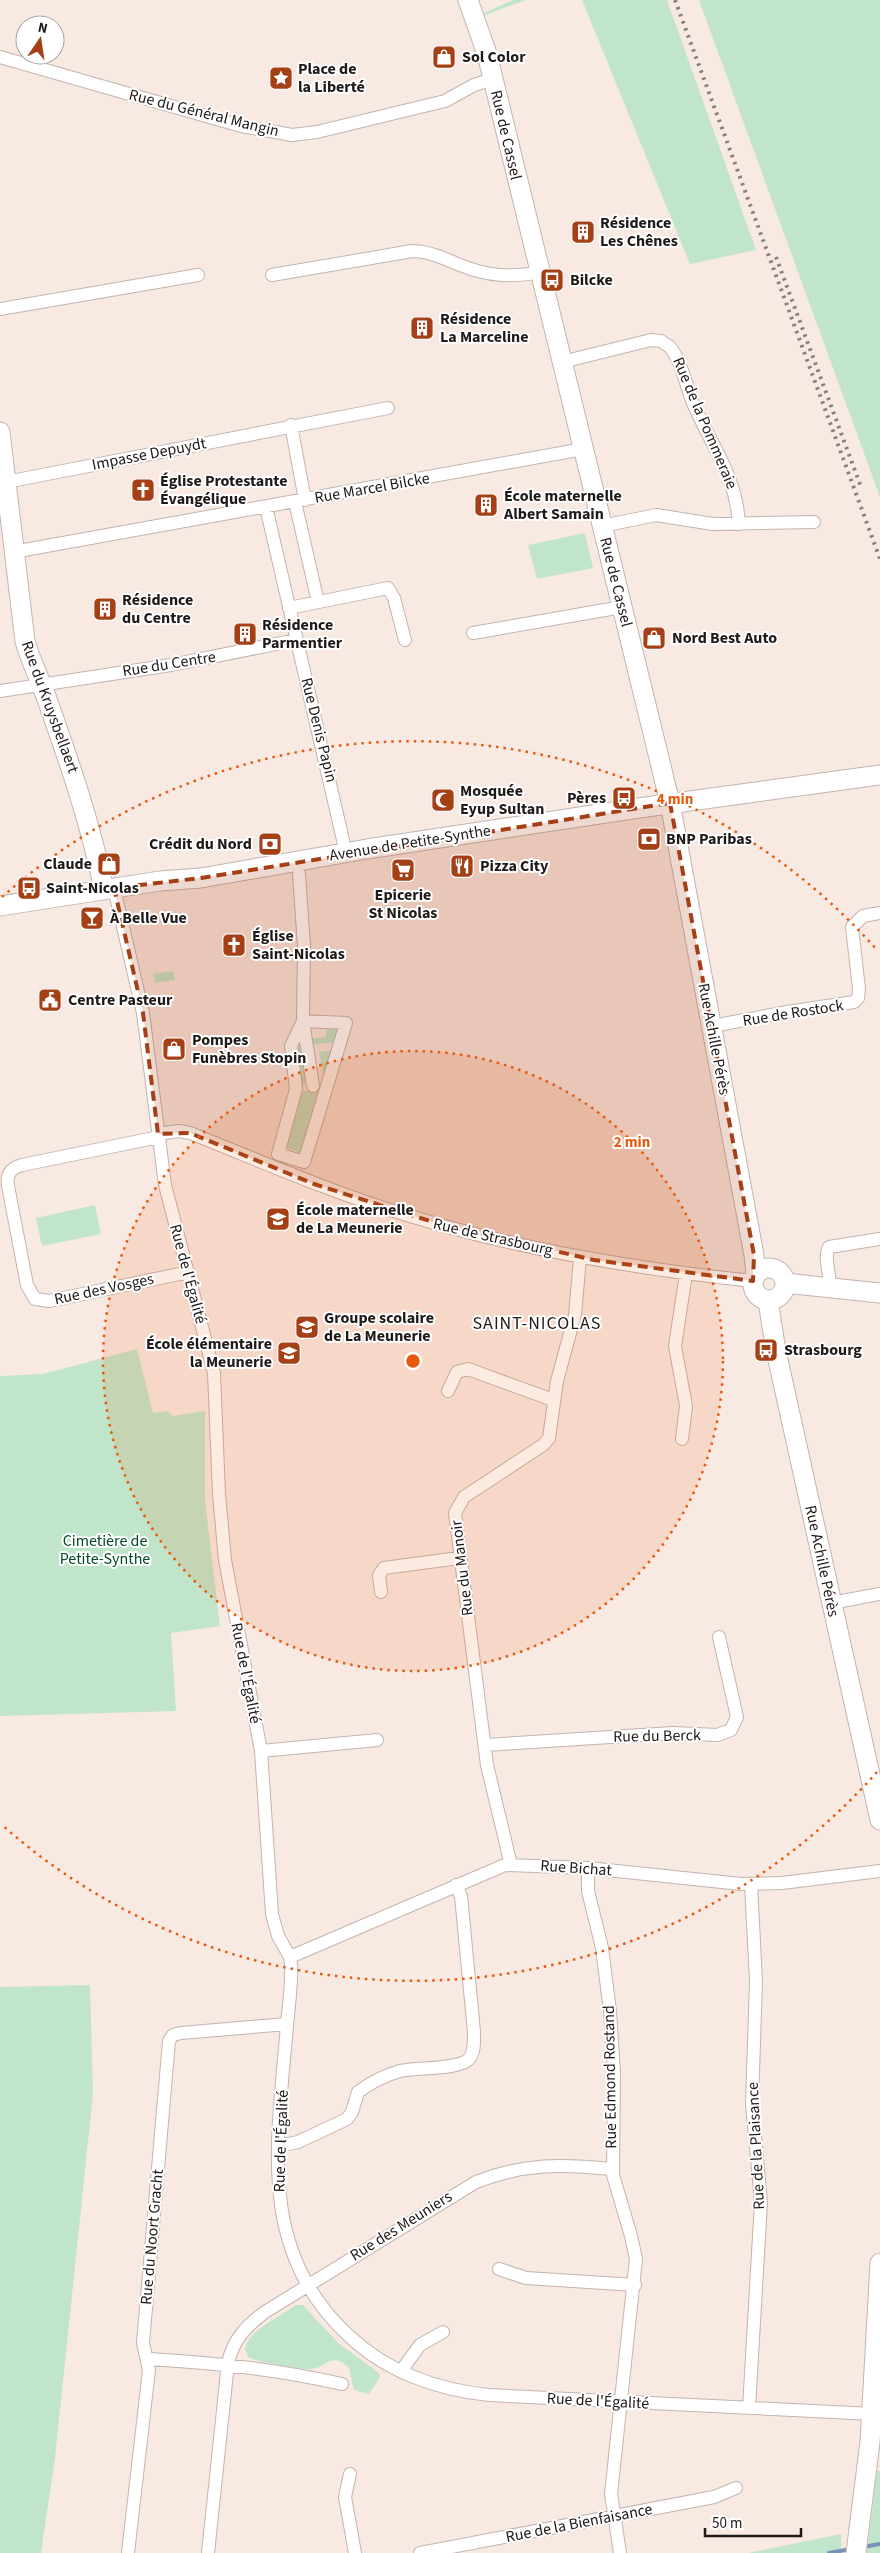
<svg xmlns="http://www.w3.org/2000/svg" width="880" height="2553" font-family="'Source Sans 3',sans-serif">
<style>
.green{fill:#c1e5ca}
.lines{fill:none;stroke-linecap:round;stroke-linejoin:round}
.stream{stroke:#7794b8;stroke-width:4}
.street-casing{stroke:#c3b4ae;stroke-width:14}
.secondary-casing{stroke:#c3b4ae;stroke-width:21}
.street{stroke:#fff;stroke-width:12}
.secondary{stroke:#fff;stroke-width:19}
.rail{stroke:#8a7f7b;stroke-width:4;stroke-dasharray:2.5 5;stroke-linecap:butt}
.marked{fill:#a53f16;fill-opacity:0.2;stroke:#a53f16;stroke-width:4;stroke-dasharray:10 6;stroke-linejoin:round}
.ring{fill:none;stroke:#e8590c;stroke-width:2.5;stroke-dasharray:2.5 5}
.labels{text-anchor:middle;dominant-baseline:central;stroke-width:4;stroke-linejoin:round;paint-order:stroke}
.poi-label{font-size:16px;font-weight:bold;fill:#1f1917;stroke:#fff;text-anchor:start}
.street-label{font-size:16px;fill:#1f1917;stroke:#fff}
.park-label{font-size:16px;fill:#014a23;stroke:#fff}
.neighbourhood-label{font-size:18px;letter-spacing:1px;fill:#1f1917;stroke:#fff}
.centre{fill:#e8590c;stroke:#fff;stroke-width:2.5}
.ring-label{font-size:15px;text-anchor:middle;font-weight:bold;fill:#e8590c;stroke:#fff;stroke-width:4;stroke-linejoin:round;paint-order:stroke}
</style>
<rect width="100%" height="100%" fill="#f9e9e3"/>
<path class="green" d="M513 0H526L485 15 484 13Z
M582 0H667L756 250 690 264Z
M699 0H880V497Z
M585 533 593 568 537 579 528 545Z
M173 971 175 980 155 983 153 974Z
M339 1028 334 1042 311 1045 310 1039 326 1037V1030Z
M305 1046 309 1084 300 1085 295 1047Z
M332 1050 324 1079 319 1052Z
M321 1089 302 1153 284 1147 300 1092Z
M95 1205 101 1234 42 1246 36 1218Z
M137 1349 153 1413 168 1411 173 1416 205 1411V1501L220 1626 171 1633 176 1711 0 1716V1376L43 1374Z
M90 1985 93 2094 55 2458 41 2553H0V1987Z
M296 2305H303L338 2343 379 2373 380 2377 369 2394 354 2390 349 2368C331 2350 326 2369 310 2369 296 2369 261 2363 248 2357L245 2349C247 2331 283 2315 296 2305Z
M877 2471H880V2553H867Z
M841 2534V2553H748Z"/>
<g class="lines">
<path class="stream" d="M863 2547 880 2544
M829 2553 851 2549"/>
<g class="street-casing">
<path id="street" d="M0 57 241 126 292 135 317 132 445 101 474 85 493 79
M272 275 412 251C429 251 445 259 460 265 487 276 511 278 540 272
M0 309 198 275
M562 362 651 340 661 341 670 347C682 362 686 386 693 403 712 447 736 475 739 524
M291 425 305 500
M6 482 388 408
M295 502 318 602
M266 507 346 853
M602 526 656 515 713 524 814 522
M13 552 583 449
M289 608 388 588 394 598 405 640
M473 633 622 607
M0 691 171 665 296 640
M299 874 304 946 303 1021 313 1086
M114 888 143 1013 165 1185 214 1373 219 1494 225 1560 261 1751 272 1914 278 1936 290 1957 291 1964C292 1984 289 2005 287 2025 278 2138 255 2250 349 2336 387 2372 438 2390 489 2395L873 2414
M303 1021 346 1023 304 1162 278 1154 296 1089 291 1046Z
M712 1026 787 1012 854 1002 858 998 859 989 852 927 863 916 880 913
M158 1134 179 1131 190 1133C263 1162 335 1194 410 1216 521 1250 637 1269 753 1281
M159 1137 22 1165C11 1168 6 1174 8 1186L27 1285 35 1299 49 1301 189 1272
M830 1288C831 1276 823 1257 829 1247L880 1239
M448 1391 457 1372 468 1369 553 1400
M682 1439 686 1406 675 1346 686 1274
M381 1592 379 1575 384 1568 459 1558
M831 1603 880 1594
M485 1745 673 1733 717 1735 731 1730 737 1717 719 1637
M261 1751 377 1740
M511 1865 487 1765 455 1513 464 1497 543 1445 549 1438 557 1381 575 1315 580 1258
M588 1868V1891L602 1948 610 2011 614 2072 613 2175 631 2236 636 2259 611 2494 620 2553
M290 1957 505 1865 588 1868 741 1884 782 1883 880 1871
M278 2146 298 2142 347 2119 352 2112 358 2092C370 2083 386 2075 400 2071 416 2067 459 2070 469 2059 475 2052 474 2041 474 2032L461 1896 456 1885
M499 2269 526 2278 635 2285
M148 2359C215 2363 276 2369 342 2384
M401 2371 420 2345 443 2332
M749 2408 761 2202 752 2104 756 1981 751 1884
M350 2474 345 2497 355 2553
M128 2553 149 2370 143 2343 169 2041 173 2035 181 2033 287 2024
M208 2553 228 2363C233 2340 246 2326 265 2312L476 2182C525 2163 561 2164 612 2169
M420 2553 714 2497 736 2488"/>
</g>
<g class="secondary-casing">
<path id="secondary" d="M468 0 487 54 670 803 754 1255 756 1274
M0 432 25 641C31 663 41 681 48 702 70 764 91 825 104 890
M0 906 160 881 201 878 367 849 639 808 880 775
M753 1284a16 16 0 1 1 32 0a16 16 0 1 1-32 0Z
M785 1283 880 1293
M768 1301 776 1351 880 1820
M856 2553 870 2442 880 2263"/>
</g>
<use href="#street" class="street"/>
<use href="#secondary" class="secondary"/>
<path class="rail" d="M675 0 880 559
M776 257 861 487"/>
</g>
<path class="marked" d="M670 803 754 1255 753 1281 594 1260 436 1223 314 1184 190 1133 158 1134 143 1013 114 888 201 878Z"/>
<circle cx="413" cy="1361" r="310" fill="#e8590c" fill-opacity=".12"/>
<g class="ring">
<circle cx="413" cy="1361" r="310"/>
<path d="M877 1772A620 620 0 0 1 2 1825M2 897A620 620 0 0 1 877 950"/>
</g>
<defs>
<g id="shop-square" transform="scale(1.25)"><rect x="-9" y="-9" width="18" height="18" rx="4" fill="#a53f16" stroke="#fff"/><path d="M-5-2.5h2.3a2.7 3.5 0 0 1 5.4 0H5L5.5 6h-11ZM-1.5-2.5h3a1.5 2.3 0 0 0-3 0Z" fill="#fff"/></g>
<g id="sight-square" transform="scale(1.25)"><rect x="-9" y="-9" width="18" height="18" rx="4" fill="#a53f16" stroke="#fff"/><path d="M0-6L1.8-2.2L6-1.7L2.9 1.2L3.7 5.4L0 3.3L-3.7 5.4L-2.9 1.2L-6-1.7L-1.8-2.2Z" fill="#fff"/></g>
<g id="building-square" transform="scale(1.25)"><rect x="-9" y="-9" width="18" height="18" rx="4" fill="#a53f16" stroke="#fff"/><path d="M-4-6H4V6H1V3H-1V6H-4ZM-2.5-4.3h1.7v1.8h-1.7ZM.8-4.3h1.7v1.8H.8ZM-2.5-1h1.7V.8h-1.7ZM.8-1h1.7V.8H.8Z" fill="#fff"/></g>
<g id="bus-square" transform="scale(1.25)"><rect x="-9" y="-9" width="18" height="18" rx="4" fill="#a53f16" stroke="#fff"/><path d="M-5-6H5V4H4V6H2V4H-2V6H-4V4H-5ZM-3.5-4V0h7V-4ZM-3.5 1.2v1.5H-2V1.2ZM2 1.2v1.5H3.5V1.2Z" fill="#fff"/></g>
<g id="church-square" transform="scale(1.25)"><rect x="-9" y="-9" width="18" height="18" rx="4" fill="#a53f16" stroke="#fff"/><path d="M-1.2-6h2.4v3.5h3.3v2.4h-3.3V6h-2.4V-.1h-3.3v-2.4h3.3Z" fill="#fff"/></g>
<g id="mosque-square" transform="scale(1.25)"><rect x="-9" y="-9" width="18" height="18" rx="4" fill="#a53f16" stroke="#fff"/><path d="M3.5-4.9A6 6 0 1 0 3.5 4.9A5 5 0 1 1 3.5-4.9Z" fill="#fff"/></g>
<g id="bank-square" transform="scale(1.25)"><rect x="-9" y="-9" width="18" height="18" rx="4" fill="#a53f16" stroke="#fff"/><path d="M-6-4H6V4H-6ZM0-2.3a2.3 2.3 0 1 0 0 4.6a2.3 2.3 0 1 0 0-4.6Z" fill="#fff"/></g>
<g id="restaurant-square" transform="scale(1.25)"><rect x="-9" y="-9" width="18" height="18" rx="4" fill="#a53f16" stroke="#fff"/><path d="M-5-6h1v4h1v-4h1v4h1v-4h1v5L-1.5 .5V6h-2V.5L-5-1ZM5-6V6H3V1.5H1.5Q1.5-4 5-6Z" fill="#fff"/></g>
<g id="supermarket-square" transform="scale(1.25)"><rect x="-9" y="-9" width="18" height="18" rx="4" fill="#a53f16" stroke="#fff"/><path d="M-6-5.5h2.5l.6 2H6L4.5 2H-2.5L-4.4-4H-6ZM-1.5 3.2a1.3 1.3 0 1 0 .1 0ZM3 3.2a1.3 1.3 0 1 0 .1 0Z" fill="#fff"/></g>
<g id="bar-square" transform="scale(1.25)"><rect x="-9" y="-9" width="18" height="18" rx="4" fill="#a53f16" stroke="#fff"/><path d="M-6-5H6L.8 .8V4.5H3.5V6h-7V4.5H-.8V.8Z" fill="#fff"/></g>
<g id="civic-square" transform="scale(1.25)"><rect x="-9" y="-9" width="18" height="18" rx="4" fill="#a53f16" stroke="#fff"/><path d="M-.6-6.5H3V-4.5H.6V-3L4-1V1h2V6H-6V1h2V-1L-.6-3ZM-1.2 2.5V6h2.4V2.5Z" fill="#fff"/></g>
<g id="school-square" transform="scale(1.25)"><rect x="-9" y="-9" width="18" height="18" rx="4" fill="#a53f16" stroke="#fff"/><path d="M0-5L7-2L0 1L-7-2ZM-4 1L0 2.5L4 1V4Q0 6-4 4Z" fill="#fff"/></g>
</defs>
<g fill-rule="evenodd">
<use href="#shop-square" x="444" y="57"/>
<use href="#sight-square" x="281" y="78"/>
<use href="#building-square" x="583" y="232"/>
<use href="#bus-square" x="552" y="280"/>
<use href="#building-square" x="422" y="328"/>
<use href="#church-square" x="143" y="490"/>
<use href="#building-square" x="486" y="505"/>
<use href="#building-square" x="105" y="609"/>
<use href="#building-square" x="245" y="634"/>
<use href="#shop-square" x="654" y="638"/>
<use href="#bus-square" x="624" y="798"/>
<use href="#mosque-square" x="443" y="800"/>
<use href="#bank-square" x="649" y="839"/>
<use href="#bank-square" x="270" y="844"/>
<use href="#shop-square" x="109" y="864"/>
<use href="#restaurant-square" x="462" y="866"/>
<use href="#supermarket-square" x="403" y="870"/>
<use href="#bus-square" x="29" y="888"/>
<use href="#bar-square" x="92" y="918"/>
<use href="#church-square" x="234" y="945"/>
<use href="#civic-square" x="50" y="1000"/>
<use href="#shop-square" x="174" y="1049"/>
<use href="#school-square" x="278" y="1219"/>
<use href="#school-square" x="307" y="1327"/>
<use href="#bus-square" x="766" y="1350"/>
<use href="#school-square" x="289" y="1353"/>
</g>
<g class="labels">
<g class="poi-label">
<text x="462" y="57">Sol Color</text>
<text x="298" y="69">Place de<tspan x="298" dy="18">la Liberté</tspan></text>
<text x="600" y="223">Résidence<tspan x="600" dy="18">Les Chênes</tspan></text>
<text x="570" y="280">Bilcke</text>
<text x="440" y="319">Résidence<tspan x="440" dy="18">La Marceline</tspan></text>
<text x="160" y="481">Église Protestante<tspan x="160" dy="18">Évangélique</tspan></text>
<text x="504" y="496">École maternelle<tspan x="504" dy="18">Albert Samain</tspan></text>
<text x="122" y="600">Résidence<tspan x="122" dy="18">du Centre</tspan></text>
<text x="262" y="625">Résidence<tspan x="262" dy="18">Parmentier</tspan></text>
<text x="672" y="638">Nord Best Auto</text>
<text x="460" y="791">Mosquée<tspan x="460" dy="18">Eyup Sultan</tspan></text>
<text x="606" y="798" text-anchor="end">Pères</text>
<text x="666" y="839">BNP Paribas</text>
<text x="252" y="844" text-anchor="end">Crédit du Nord</text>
<text x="92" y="864" text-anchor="end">Claude</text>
<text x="480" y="866">Pizza City</text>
<text x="46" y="888">Saint-Nicolas</text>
<text x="403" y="895" text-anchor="middle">Epicerie<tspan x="403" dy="18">St Nicolas</tspan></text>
<text x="110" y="918">À Belle Vue</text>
<text x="252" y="936">Église<tspan x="252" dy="18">Saint-Nicolas</tspan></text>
<text x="68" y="1000">Centre Pasteur</text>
<text x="192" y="1040">Pompes<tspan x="192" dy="18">Funèbres Stopin</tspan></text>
<text x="296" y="1210">École maternelle<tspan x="296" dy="18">de La Meunerie</tspan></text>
<text x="324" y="1318">Groupe scolaire<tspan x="324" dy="18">de La Meunerie</tspan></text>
<text x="272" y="1344" text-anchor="end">École élémentaire<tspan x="272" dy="18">la Meunerie</tspan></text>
<text x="784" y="1350">Strasbourg</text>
</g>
<g class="street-label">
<text transform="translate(204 113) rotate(14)">Rue du Général Mangin</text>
<text transform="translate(506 135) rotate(77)">Rue de Cassel</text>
<text transform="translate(705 423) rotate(67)">Rue de la Pommeraie</text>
<text transform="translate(149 454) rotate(-11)">Impasse Depuydt</text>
<text transform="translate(372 488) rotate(-10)">Rue Marcel Bilcke</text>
<text transform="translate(616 582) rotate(76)">Rue de Cassel</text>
<text transform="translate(169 664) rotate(-9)">Rue du Centre</text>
<text transform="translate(50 707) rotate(70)">Rue du Kruysbellaert</text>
<text transform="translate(319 730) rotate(76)">Rue Denis Papin</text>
<text transform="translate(410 843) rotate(-9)">Avenue de Petite-Synthe</text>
<text transform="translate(793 1013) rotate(-9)">Rue de Rostock</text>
<text transform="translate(714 1039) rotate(79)">Rue Achille Pérès</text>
<text transform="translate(493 1237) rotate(13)">Rue de Strasbourg</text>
<text transform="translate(188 1274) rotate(75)">Rue de l'Égalité</text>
<text transform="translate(104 1289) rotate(-12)">Rue des Vosges</text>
<text transform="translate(822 1561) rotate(78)">Rue Achille Pérès</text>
<text transform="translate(462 1568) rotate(-97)">Rue du Manoir</text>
<text transform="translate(246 1673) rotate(79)">Rue de l'Égalité</text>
<text transform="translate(657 1736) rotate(-1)">Rue du Berck</text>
<text transform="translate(576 1868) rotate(4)">Rue Bichat</text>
<text transform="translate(610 2077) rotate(-91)">Rue Edmond Rostand</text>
<text transform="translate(281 2141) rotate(-88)">Rue de l'Égalité</text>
<text transform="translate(756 2146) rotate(-93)">Rue de la Plaisance</text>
<text transform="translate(401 2226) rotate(-32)">Rue des Meuniers</text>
<text transform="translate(152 2237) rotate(-85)">Rue du Noort Gracht</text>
<text transform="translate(598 2401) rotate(3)">Rue de l'Égalité</text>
<text transform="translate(579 2523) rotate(-11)">Rue de la Bienfaisance</text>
</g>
<g class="park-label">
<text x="105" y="1541">Cimetière de<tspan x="105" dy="18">Petite-Synthe</tspan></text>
</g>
<g class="neighbourhood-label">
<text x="537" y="1323">SAINT-NICOLAS</text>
</g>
</g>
<circle cx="413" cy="1361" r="8" class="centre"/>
<g class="ring-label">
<text x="675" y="804">4 min</text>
<text x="632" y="1147">2 min</text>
</g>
<g transform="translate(40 40) rotate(13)"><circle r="24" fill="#ffffff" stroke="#a5a3a2"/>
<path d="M0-4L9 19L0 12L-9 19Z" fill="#a53f16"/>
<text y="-8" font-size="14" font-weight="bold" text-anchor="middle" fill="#1f1917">N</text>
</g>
<path d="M705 2528v8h96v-8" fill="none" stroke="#1f1917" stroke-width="2.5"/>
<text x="712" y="2528" font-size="15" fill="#1f1917" stroke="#ffffff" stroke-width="4" paint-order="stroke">50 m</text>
</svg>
